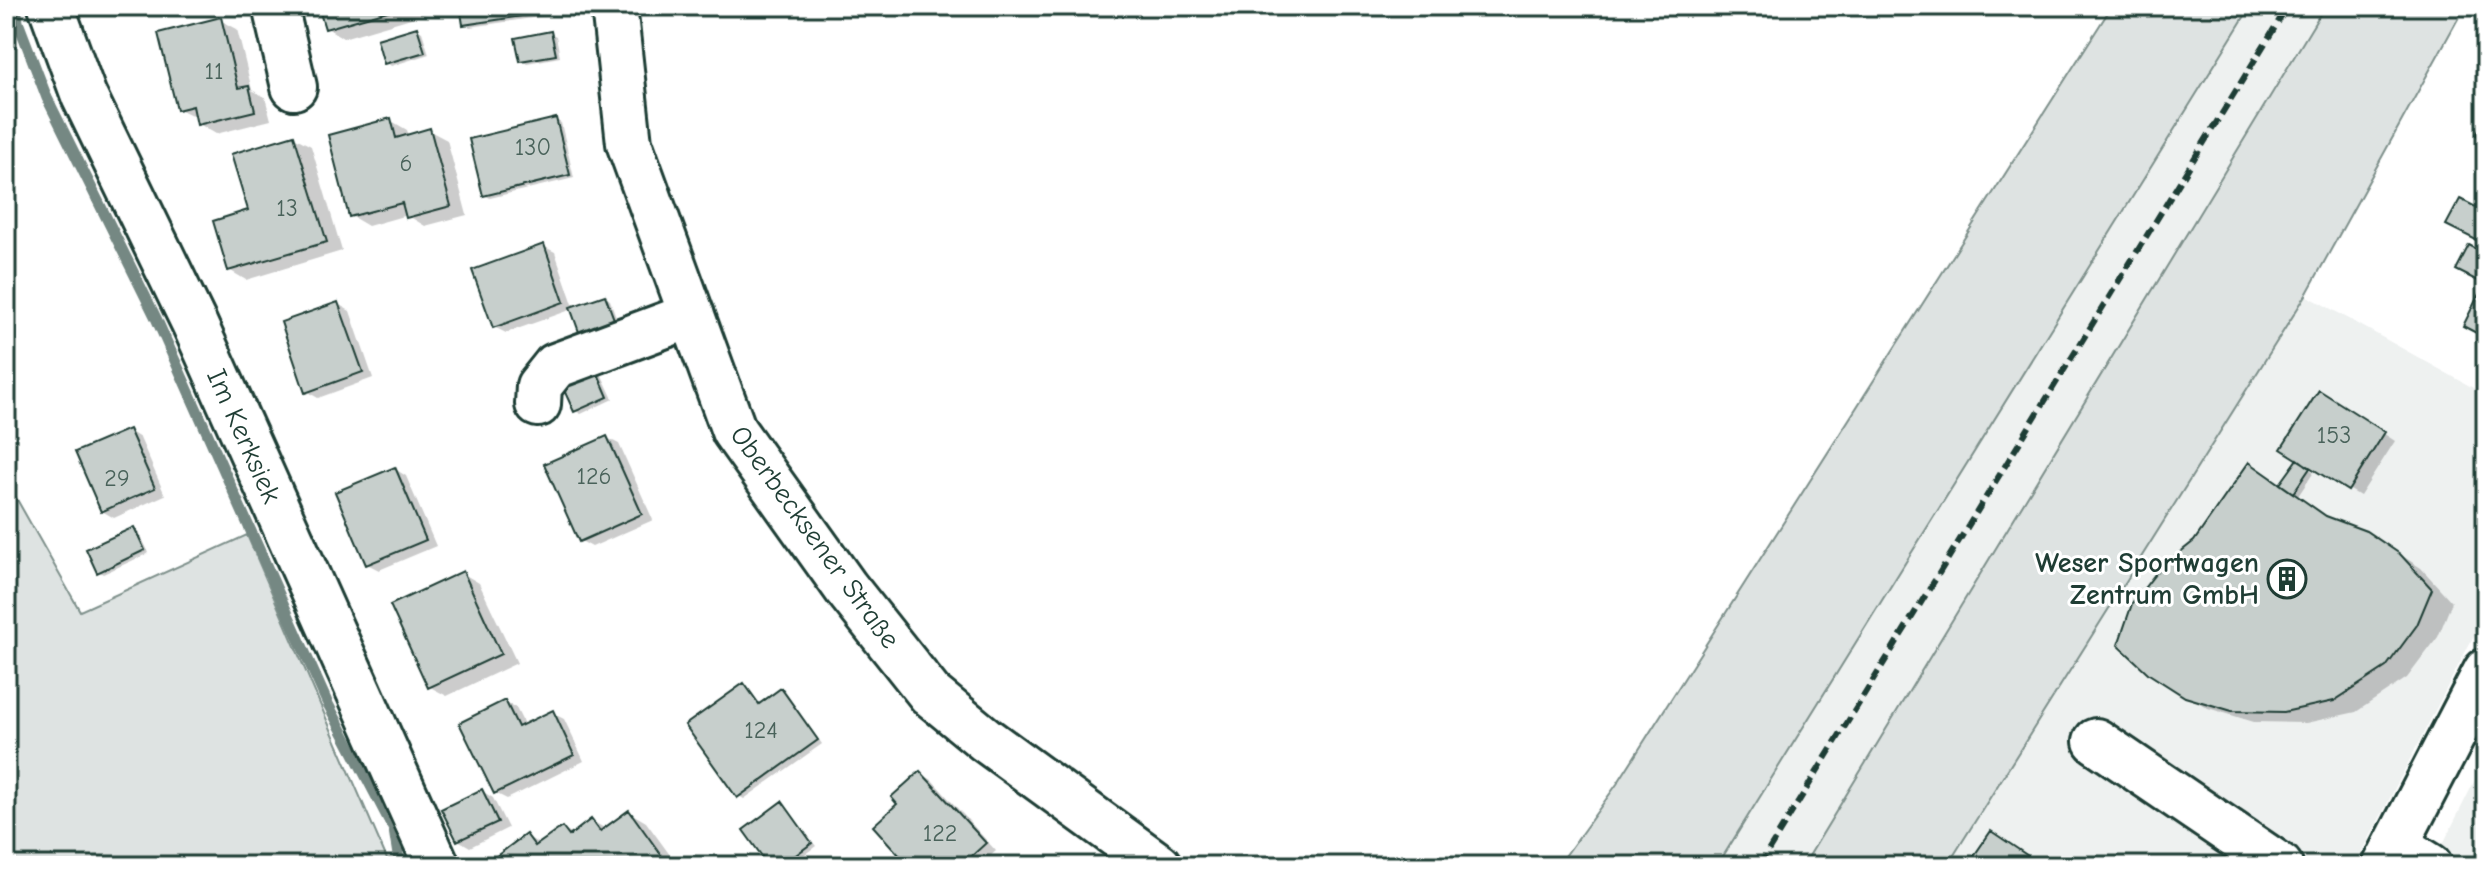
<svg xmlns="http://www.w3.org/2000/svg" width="2492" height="872" font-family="'Comic Neue',sans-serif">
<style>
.built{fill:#eef1f0}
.green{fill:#dee3e2;stroke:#7e908b;stroke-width:2}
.shadow{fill:#0003}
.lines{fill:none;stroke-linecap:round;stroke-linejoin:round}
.stream{stroke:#758883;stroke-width:11}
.building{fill:#c7cfcc;stroke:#1f3d34;stroke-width:2}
.minor-casing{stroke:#1f3d34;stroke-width:50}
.minor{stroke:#fff;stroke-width:44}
.rail{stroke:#1f3d34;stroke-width:6;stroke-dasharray:12 6;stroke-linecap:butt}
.labels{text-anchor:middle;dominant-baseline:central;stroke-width:6;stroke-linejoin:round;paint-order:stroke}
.number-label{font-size:24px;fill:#49625a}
.street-label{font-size:28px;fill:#1f3d34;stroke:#fff}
.poi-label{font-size:28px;font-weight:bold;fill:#1f3d34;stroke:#fff;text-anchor:end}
</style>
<rect width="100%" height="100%" fill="#fff"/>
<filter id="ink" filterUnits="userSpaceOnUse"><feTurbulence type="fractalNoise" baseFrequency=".0125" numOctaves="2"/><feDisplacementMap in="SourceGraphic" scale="16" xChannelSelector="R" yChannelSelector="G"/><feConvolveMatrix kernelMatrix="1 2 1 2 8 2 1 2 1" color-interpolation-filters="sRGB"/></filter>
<g filter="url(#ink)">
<path class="built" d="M2251 6H2325L1803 866H1717Z
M2306 295 2486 395V612L2355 866H1947Z
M2486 758V866H2432Z"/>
<path class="green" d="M2112 6H2251L1717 866H1558L1617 784Z
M2325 6H2465L2306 295 1947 866H1803Z
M6 480 80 611 247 535 390 866H6V680L12 693 6 676Z"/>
<path class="shadow" d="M320 6H434L435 11 343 38 327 28Z
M462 6H559L560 14 470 27 465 24Z
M220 20 237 29 252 90 265 97 271 120 216 134 199 124 198 118 179 109Z
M417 29 422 32 429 54 391 66 386 62Z
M550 33 556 36 560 57 527 63 522 60Z
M390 120 407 130 409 136 430 131 447 140 467 215 425 226 407 215 368 226 351 216Z
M556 120 561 123 574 178 490 198 484 195Z
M294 137 311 146 342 251 246 280 229 270 250 211Z
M543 246 555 252 574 307 605 297 610 300 622 333 573 309 506 333 494 327Z
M338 304 350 311 373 378 318 398 306 391Z
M598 367 613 399 581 414 576 411Z
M2331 399 2395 441 2360 496 2306 463 2304 466 2314 472 2298 496 2334 521 2387 546 2421 568 2452 602 2438 637 2407 678 2356 712 2306 723 2254 722 2208 708 2186 695 2195 542 2250 465 2282 485 2301 459Z
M129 431 140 438 165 495 114 518 102 511Z
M607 438 619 444 653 520 592 547 581 541Z
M395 469 406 476 436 546 379 570 367 564Z
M134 529 139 532 149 553 103 574 98 571Z
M462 573 479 583 517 663 447 696 430 687Z
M744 686 761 705 781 690 786 693 822 744 744 799 739 796Z
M505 702 516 708 525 726 552 713 564 719 584 761 507 799 495 793Z
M920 773 932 780 996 851 979 866H912L900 804Z
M482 791 493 798 508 828 470 847 458 840Z
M782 804 816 846 789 866H772Z
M629 812 646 822 678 866H486L526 836 541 845 562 829 573 835 592 821 606 829Z"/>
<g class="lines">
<path class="stream" d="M16 6 18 22 47 98 156 318 327 702 394 830 399 861 403 866"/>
</g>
<path class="building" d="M318 6H405L325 29Z
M460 6H554L555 11 463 25Z
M221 17 238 88 249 86 255 111 197 125 193 106 177 110 158 33Z
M417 27 425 52 384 64 377 39Z
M551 31 556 55 520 61 515 38Z
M2486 115V140L2476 135Z
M391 118 396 138 430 128 451 206 406 218 402 203 349 217 328 135Z
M556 118 570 175 483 196 469 139Z
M294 135 327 242 228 271 213 221 248 210 231 154Z
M2460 199 2486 212V236L2482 243 2446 225Z
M544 244 564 302 493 328 472 270Z
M2469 245 2486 254V338L2463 326 2484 284 2456 270Z
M605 295 618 330 583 343 570 307Z
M338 302 363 372 305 393 281 322Z
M593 362 608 397 574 412 558 377Z
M2319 390 2385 432 2348 491 2281 449Z
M129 429 155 488 101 512 75 452Z
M607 436 642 514 579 542 544 464Z
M2298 459 2310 468 2293 493 2280 484Z
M2249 462 2326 516 2366 531 2400 554 2432 589 2417 625 2386 667 2334 701 2284 712 2232 711 2185 697 2149 674 2118 645 2132 604 2159 569 2194 541Z
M395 467 426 540 366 565 335 492Z
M134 527 145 550 97 573 86 549Z
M463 571 501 654 428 688 390 605Z
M744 683 759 704 781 688 818 740 737 798 685 725Z
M505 700 518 727 553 710 574 755 494 794 459 723Z
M920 771 986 843 961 866H909L873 826 897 804 891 797Z
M482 789 498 822 457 841 441 809Z
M782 801 812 843 781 866H769L743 830Z
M629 810 669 866H483L526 834 535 846 562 827 569 836 591 819 600 831Z
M1991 831 2037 862 2034 866H1967Z"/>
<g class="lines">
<g class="minor-casing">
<path id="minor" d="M51 6 84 96 195 325 437 866
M275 6 294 87
M614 6 629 143 734 431 846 588 930 694 986 740 1159 866
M538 404 539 386 555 366 692 315
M2096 741 2280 866
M2396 845 2430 866
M2385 866 2486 671"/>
</g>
<use href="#minor" class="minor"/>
<path class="rail" d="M1759 866 2288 6"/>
</g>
</g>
<defs>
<g id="building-ring" transform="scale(2)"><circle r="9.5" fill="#fff" stroke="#1f3d34" stroke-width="1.5"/><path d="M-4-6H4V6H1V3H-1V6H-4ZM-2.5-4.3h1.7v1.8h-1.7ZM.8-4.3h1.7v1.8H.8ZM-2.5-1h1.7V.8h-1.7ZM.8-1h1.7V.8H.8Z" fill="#1f3d34"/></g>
</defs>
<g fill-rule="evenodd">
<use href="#building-ring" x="2287" y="579"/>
</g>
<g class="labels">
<g class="number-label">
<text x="214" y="71">11</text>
<text x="533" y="147">130</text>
<text x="406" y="163">6</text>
<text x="287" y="208">13</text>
<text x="2334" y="435">153</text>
<text x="594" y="476">126</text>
<text x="117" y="478">29</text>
<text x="761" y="730">124</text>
<text x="940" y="833">122</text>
</g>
<g class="street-label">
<text transform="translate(244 436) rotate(66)">Im Kerksiek</text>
<text transform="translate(815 537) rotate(54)">Oberbecksener Straße</text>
</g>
<g class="poi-label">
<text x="2259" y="563">Weser Sportwagen<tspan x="2259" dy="32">Zentrum GmbH</tspan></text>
</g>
</g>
<rect width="2492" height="872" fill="none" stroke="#fff" stroke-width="32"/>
<rect x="16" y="16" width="2460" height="840" fill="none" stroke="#1f3d34" stroke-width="3" filter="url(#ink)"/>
</svg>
